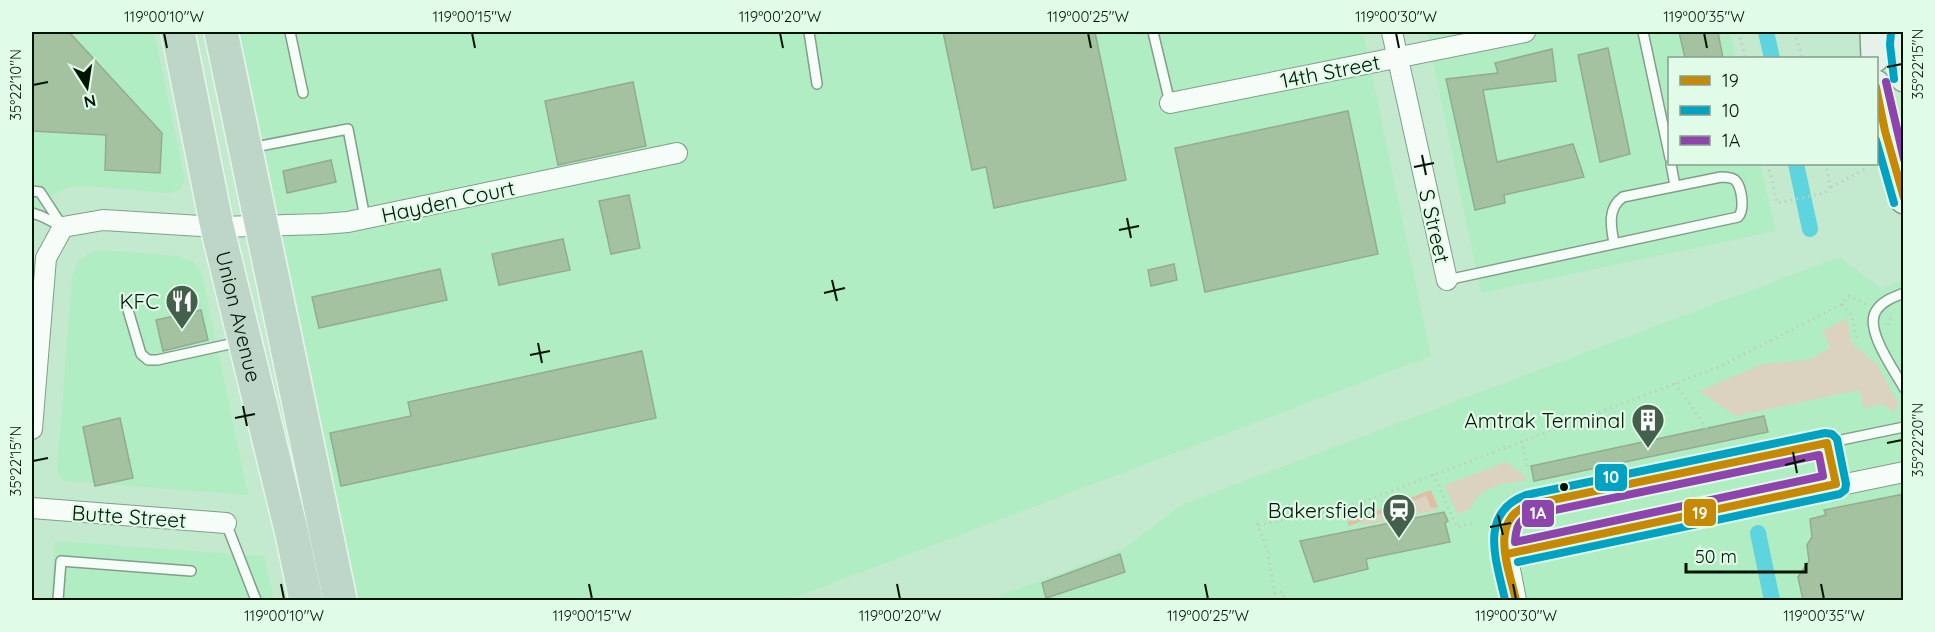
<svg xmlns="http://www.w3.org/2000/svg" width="1935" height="632" font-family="Quicksand,sans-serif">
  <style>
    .built { fill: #b1edc2 }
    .green { fill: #dcd2c0 }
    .forest { fill: #e2bda5 }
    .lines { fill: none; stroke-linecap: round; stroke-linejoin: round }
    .canal { stroke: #5ed4df; stroke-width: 16 }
    .building { fill: #a5c2a0; stroke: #93ab92; stroke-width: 1.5 }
    .lane-casing { stroke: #809f8a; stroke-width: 12 }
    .street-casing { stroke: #809f8a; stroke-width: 22 }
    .secondary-casing { stroke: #809f8a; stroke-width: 30 }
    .highway-casing { stroke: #e4f6e9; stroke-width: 36 }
    .path { stroke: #c1cbc4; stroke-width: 3; stroke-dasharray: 1.5 4.5; stroke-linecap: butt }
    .lane { stroke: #f6fcf8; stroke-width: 9 }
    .street { stroke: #f6fcf8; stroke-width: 20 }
    .secondary { stroke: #e5f1e9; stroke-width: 27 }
    .highway { stroke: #bdd6c7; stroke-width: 33 }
    .bus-1-casing { stroke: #e0fbe7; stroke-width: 12 }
    .bus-2-casing { stroke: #e0fbe7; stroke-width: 12 }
    .bus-3-casing { stroke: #e0fbe7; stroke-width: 12 }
    .bus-1 { stroke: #c68901; stroke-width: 8 }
    .bus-2 { stroke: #00a2c4; stroke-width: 8 }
    .bus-3 { stroke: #8e44ad; stroke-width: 8 }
    .ticks { fill: none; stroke: #001404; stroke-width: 2 }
    .bus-dot { fill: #001404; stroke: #e0fbe7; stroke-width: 2 }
    .labels { text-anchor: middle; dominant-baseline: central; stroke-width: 4.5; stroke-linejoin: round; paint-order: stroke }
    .street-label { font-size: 21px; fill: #001404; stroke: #e0fbe7 }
    .poi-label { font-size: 21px; fill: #001404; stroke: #e0fbe7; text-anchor: end }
    .line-badge { stroke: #e0fbe7; stroke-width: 2 }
    .badge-label { font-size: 16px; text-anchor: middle; font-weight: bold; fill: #fff }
    .neatline { fill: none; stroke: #001404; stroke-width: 2 }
    .ticks-label { font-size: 15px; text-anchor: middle; fill: #001404 }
  </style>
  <rect width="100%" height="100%" fill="#c3eace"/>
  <!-- built -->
  <path class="built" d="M32 32H154L185 181 179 190 169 193 86 186 71 187 50 196 38 208 32 218Z
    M240 32H1363L1431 356 788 600H359Z
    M1427 32H1730L1736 58H1670V164H1760L1776 231 1481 293Z
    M104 250 177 256 192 261 199 269 203 279 248 495 64 481 57 473 72 277 78 262 86 255 95 251Z
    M1839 257 1882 289 1903 279V600H990L1123 549 1183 504Z
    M55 541 264 556 274 600H50Z"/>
  <!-- green -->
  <path class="green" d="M1847 318 1851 341 1855 348 1860 350 1878 366 1898 403 1897 409 1893 411 1882 404 1864 408 1859 390 1736 416 1699 391 1763 364 1808 360 1830 348 1823 331Z
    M1506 462 1525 476 1527 480C1505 484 1479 484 1471 509L1457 514 1445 485Z
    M1426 496 1431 508 1438 507V510L1364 525 1359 523Z"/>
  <!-- forest -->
  <path class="forest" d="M1431 490 1438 507 1431 508 1426 496 1349 526 1347 522Z"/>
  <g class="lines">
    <!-- canal -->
    <path class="canal" d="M1766 32 1772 58
      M1796 164 1810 229
      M1758 533 1772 600"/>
  </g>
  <!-- building -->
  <path class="building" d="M32 32H69L162 133 160 173 105 170 106 135 32 131Z
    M943 32H1095L1126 180 994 208 986 167 972 170Z
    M1679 32H1718L1723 58H1685Z
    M1608 48 1630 154 1600 162 1578 55Z
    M1552 49 1556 81 1483 90 1497 162 1573 144 1584 177 1504 195 1505 203 1475 210 1446 79 1498 73 1495 63Z
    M633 82 646 146 558 165 545 101Z
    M1348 111 1378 254 1205 292 1175 148Z
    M331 160 336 182 287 193 283 171Z
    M629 195 640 248 611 254 599 201Z
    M563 239 570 270 499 285 492 254Z
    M1174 264 1177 280 1151 286 1148 270Z
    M440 269 447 300 319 328 312 297Z
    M201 310 208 340 163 351 156 320Z
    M642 351 656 418 341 486 330 433 411 416 408 402Z
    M1764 416 1768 432 1534 481 1531 466Z
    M120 418 133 478 95 486 83 427Z
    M1904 494V600H1803L1798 577 1809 561 1807 545 1812 537 1810 519 1826 515 1824 510Z
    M1444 512 1448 521 1445 523 1450 542 1366 559 1368 569 1314 582 1300 541Z
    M1120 554 1125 572 1046 598 1042 583Z"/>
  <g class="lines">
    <defs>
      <path id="lane" d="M290 32 303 93
        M809 32 817 84
        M1153 32 1170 103
        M1643 32 1670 158
        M250 148 348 129 365 218
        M1671 164 1675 186
        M32 191 40 192 63 227
        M32 213 41 216 61 226
        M1447 280 1738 217C1745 210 1742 187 1735 180 1731 177 1726 177 1721 177L1623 197C1607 208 1611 227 1614 243
        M1904 293C1894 297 1882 301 1876 311 1864 329 1894 370 1904 388
        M128 310 141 354 148 360H157L239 342
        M1827 443 1836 484
        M226 523 256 600
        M1507 554C1502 529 1502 516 1528 505L1904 427
        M58 600 61 561 191 571"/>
      <path id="street" d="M1392 32 1447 280
        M1170 103 1525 32
        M1885 131 1904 128
        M32 429 46 258 63 227 103 220 217 227 322 224 348 222 677 153
        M32 508 226 523
        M1516 600 1507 554 1904 472"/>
      <path id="secondary" d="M1874 32 1875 58
        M1902 32 1900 45 1904 78
        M1876 84 1885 131 1904 200"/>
      <g id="highway">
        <path id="s1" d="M178 32 217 227 292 534 306 600"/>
        <path d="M221 32 340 600"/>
      </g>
    </defs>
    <!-- lane casing -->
    <use href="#lane" class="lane-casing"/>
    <!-- street casing -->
    <use href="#street" class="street-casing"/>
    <!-- secondary casing -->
    <use href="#secondary" class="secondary-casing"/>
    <!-- highway casing -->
    <use href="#highway" class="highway-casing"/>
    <!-- path -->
    <path class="path" d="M1739 32 1745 58
      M1795 32 1802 58
      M1768 164 1777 203 1825 193 1830 187 1826 164
      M1831 187 1867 168
      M1842 304C1860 321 1849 327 1859 340
      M1888 325 1892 313
      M1675 383 1709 432
      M1522 441 1528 470
      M1433 474 1457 527 1474 523
      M1257 523 1267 549 1275 593 1283 592 1284 600
      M1258 525 1360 503 1721 366 1842 304 1849 296 1868 305"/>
    <!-- lane -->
    <use href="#lane" class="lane"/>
    <!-- street -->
    <use href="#street" class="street"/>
    <!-- secondary -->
    <use href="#secondary" class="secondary"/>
    <!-- highway -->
    <use href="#highway" class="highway"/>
    <defs>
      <path id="bus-1" d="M1876 87 1885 131 1904 198
        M1507 554 1836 484 1827 443 1528 505C1488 521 1509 569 1516 600"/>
      <path id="bus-2" d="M1891 32 1890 45 1894 79
        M1876 140 1894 203
        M1505 600C1497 562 1477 513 1526 495L1825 433 1832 434 1837 439 1846 484 1845 490 1840 494 1518 562"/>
      <path id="bus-3" d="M1886 82 1904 159
        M1819 455 1823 476 1515 542C1516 528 1518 520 1531 515Z"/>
    </defs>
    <!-- bus-1 casing -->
    <use href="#bus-1" class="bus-1-casing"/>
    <!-- bus-2 casing -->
    <use href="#bus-2" class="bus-2-casing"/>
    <!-- bus-3 casing -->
    <use href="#bus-3" class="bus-3-casing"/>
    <!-- bus-1 -->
    <use href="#bus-1" class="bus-1"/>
    <!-- bus-2 -->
    <use href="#bus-2" class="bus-2"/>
    <!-- bus-3 -->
    <use href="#bus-3" class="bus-3"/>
  </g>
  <!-- ticks -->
  <path class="ticks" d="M164 33 167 48M472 33 475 48M780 33 783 48M1088 33 1091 48M1396 33 1399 48M1704 33 1707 48M1887 67 1902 64M33 85 48 82M1422 155 1426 175M1414 167 1434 163M1127 218 1131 238M1119 230 1139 226M832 280 837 301M824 293 845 288M538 343 542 363M530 355 550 351M243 406 247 426M235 418 255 414M1887 443 1902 440M1793 452 1797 473M33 461 48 458M1785 465 1805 460M1498 515 1503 535M1490 527 1511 523M281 584 284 599M589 584 592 599M897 584 900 599M1205 584 1208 599M1513 584 1516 599M1821 584 1824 599"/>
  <!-- icons -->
  <defs>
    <symbol id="restaurant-pin" viewBox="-11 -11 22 30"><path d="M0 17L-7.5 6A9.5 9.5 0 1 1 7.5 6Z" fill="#445f4b" stroke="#e0fbe7"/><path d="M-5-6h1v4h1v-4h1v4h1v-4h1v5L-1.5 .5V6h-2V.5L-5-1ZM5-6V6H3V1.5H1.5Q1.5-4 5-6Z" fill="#fff"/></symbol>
    <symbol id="building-pin" viewBox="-11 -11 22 30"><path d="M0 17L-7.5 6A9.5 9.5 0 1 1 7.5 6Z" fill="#445f4b" stroke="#e0fbe7"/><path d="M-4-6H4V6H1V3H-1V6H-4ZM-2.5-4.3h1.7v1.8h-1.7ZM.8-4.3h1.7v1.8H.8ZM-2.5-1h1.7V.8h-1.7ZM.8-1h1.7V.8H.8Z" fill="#fff"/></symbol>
    <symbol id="station-pin" viewBox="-11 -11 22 30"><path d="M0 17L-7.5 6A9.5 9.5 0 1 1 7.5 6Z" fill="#445f4b" stroke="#e0fbe7"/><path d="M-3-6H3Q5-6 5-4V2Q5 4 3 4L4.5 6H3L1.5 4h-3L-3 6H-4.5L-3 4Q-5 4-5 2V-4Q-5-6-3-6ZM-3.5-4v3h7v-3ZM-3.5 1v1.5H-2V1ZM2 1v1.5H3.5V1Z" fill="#fff"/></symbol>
  </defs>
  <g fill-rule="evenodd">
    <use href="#restaurant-pin" x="163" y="282" width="38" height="52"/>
    <use href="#building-pin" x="1629" y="401" width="38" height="52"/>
    <use href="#station-pin" x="1380" y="491" width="38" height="52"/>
  </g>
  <!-- markers -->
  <circle class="bus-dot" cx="1564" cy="487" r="5"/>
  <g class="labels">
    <!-- street labels -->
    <g class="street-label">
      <text transform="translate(1330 71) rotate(-11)">14th Street</text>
      <text transform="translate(448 201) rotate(-12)">Hayden Court</text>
      <text transform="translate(1435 226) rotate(77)">S Street</text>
      <text stroke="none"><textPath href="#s1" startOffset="291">Union Avenue</textPath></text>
      <text transform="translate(129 516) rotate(4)">Butte Street</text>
    </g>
    <!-- poi labels -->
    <g class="poi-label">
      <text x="159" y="301">KFC</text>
      <text x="1625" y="420">Amtrak Terminal</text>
      <text x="1376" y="510">Bakersfield</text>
    </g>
  </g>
  <g class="line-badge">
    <rect x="1594" y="463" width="34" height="29" rx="6" fill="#00a2c4"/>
    <rect x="1683" y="498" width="34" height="29" rx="6" fill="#c68901"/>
    <rect x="1521" y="499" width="34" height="29" rx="6" fill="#8e44ad"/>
  </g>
  <g class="badge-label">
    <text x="1611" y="483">10</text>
    <text x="1700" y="519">19</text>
    <text x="1538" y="519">1A</text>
  </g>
  <!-- border -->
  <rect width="1935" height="632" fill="none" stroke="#e0fbe7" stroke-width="66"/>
  <!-- legend -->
  <rect x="1668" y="57" width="210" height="108" fill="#e0fbe7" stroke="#869f8c" stroke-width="1.5"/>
  <rect x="1680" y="76" width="30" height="9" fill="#c68901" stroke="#869f8c" stroke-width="1.5"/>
  <text x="1722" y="87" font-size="18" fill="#001404">19</text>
  <rect x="1680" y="106" width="30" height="9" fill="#00a2c4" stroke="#869f8c" stroke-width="1.5"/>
  <text x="1722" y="117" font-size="18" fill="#001404">10</text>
  <rect x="1680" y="136" width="30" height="9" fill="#8e44ad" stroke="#869f8c" stroke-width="1.5"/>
  <text x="1722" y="147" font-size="18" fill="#001404">1A</text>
  <!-- north arrow -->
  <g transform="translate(87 87) rotate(168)" stroke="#e0fbe7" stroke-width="4.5" paint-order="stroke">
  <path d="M0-4.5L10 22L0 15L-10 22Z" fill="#001404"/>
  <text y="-9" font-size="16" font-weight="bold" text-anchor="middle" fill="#001404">N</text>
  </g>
  <!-- scale -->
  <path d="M1686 563v9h120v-9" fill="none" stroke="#001404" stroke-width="3"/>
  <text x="1695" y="563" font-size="18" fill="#001404" stroke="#e0fbe7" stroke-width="4.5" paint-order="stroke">50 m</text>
  <rect x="33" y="33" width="1869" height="566" class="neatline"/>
  <g class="ticks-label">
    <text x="164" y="22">119°00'10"W</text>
    <text x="472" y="22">119°00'15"W</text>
    <text x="780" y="22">119°00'20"W</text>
    <text x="1088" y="22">119°00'25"W</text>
    <text x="1396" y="22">119°00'30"W</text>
    <text x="1704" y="22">119°00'35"W</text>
    <text transform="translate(1918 64) rotate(-90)" y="5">35°22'15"N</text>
    <text transform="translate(16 85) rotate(-90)" y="5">35°22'10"N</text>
    <text transform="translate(1918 440) rotate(-90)" y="5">35°22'20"N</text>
    <text transform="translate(16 461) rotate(-90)" y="5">35°22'15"N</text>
    <text x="284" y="621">119°00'10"W</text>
    <text x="592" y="621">119°00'15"W</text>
    <text x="900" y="621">119°00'20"W</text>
    <text x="1208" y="621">119°00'25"W</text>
    <text x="1516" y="621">119°00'30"W</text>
    <text x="1824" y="621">119°00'35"W</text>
  </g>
</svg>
